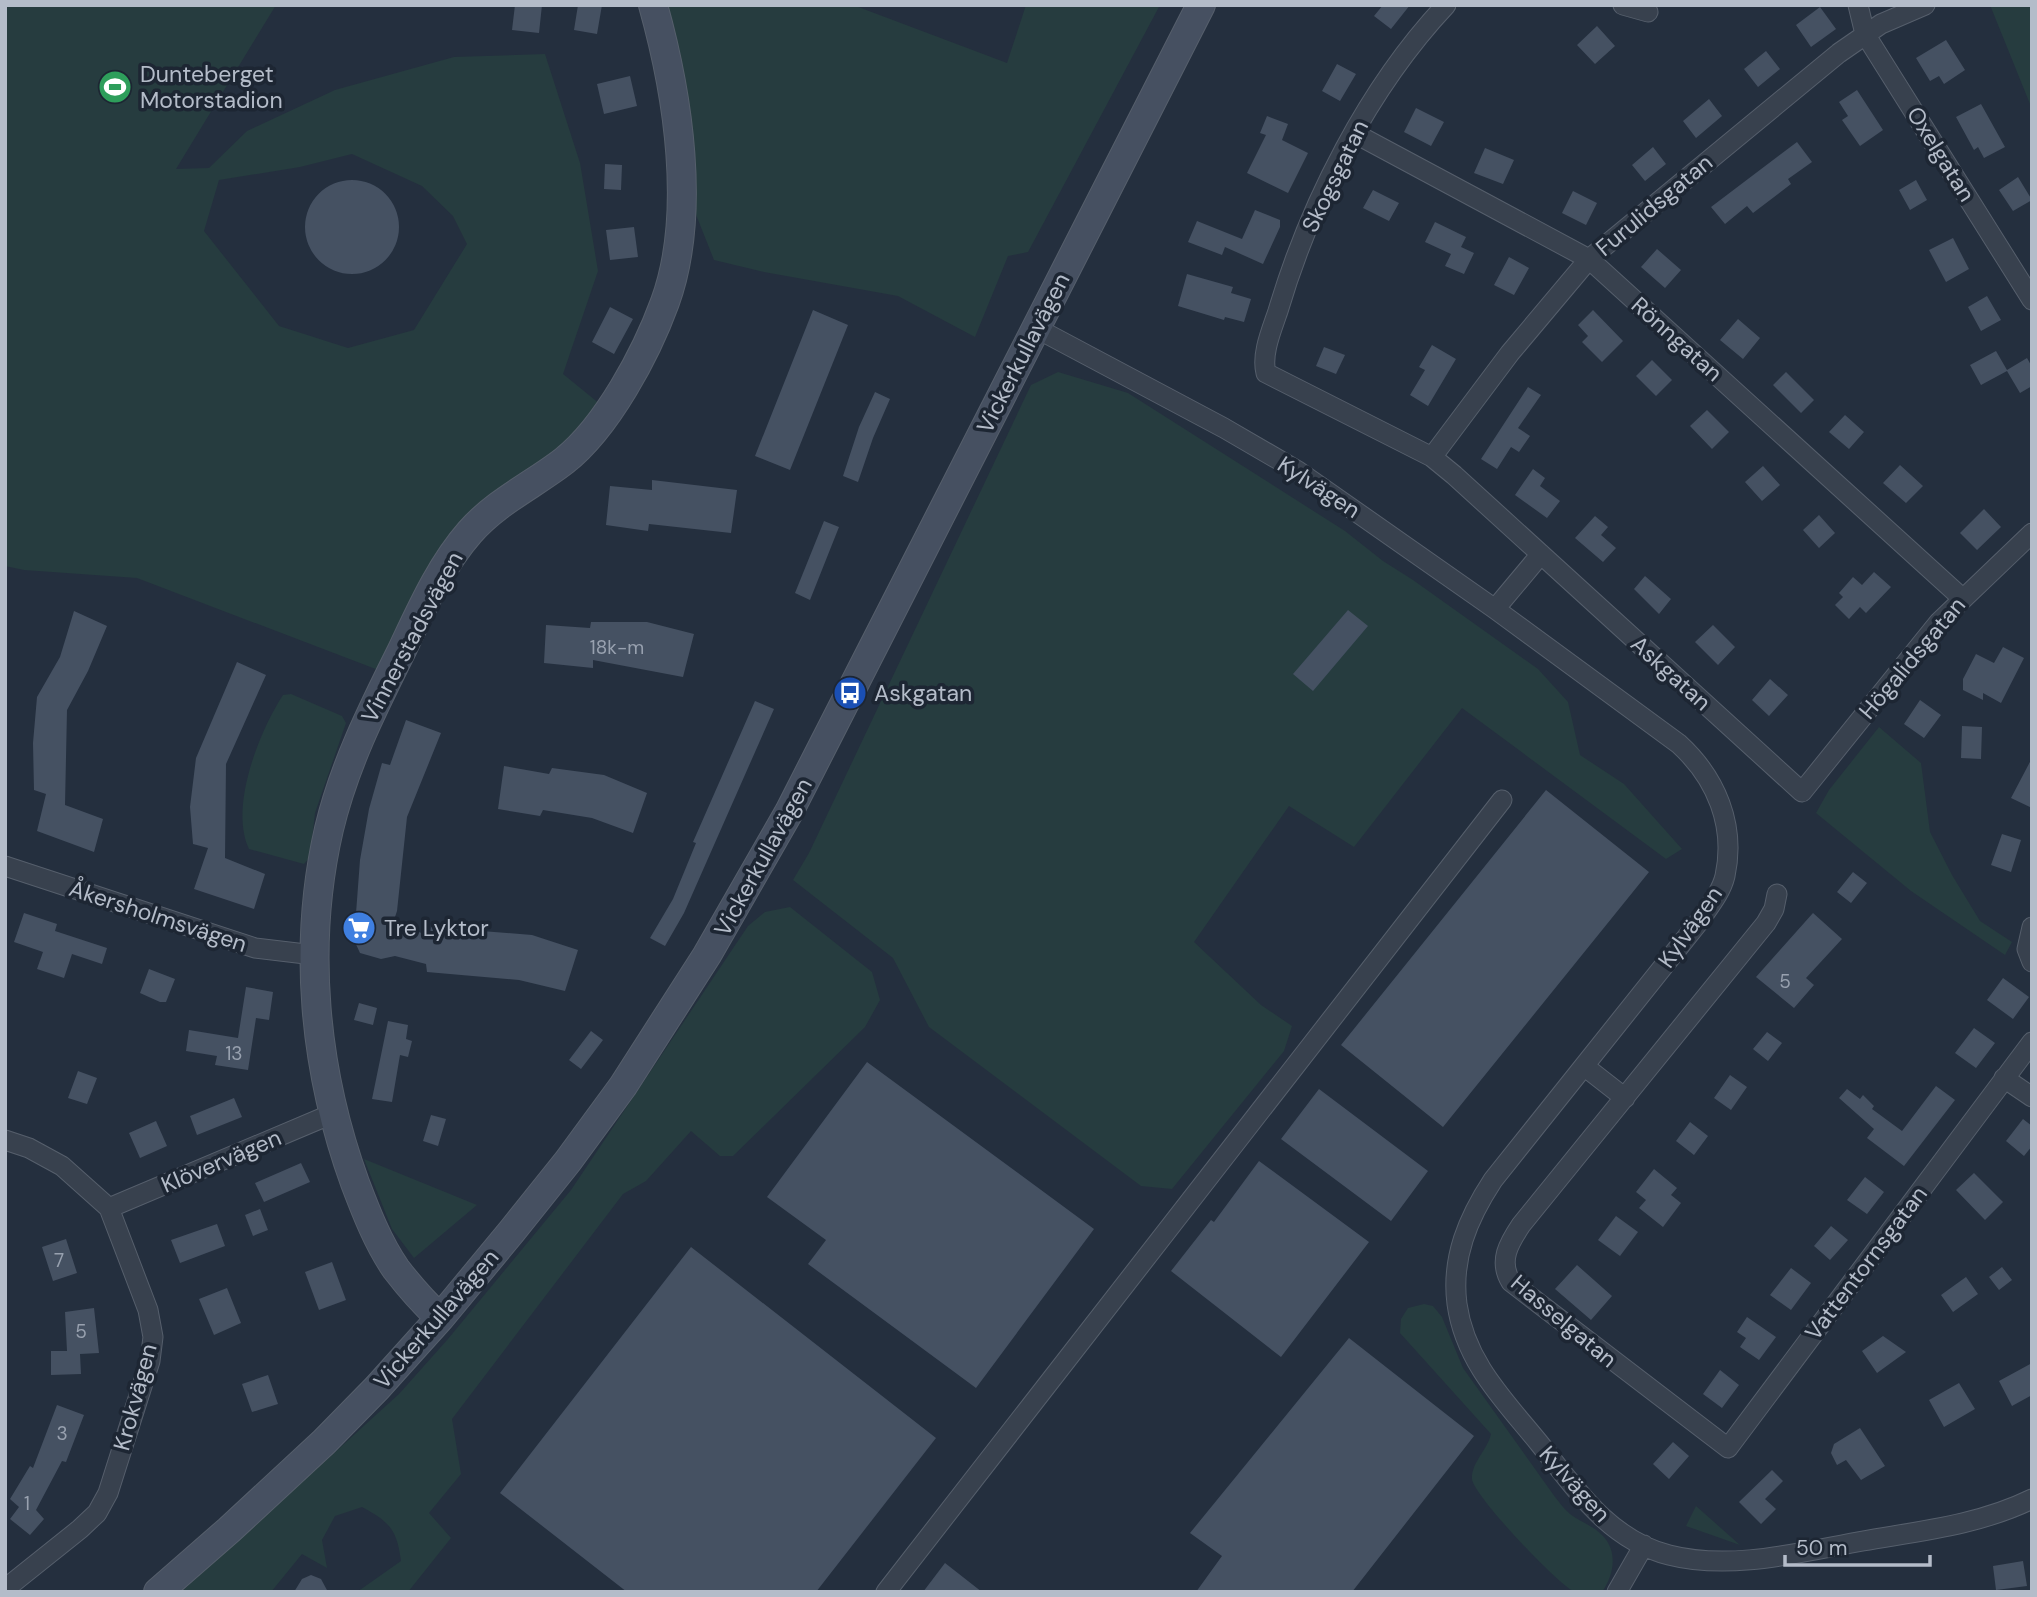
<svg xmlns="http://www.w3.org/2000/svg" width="2037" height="1597" font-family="'DM Sans',sans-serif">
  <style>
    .green { fill: #263c3f; fill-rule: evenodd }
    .building { fill: #455162 }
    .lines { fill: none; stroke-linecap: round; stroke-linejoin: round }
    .street-casing { stroke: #565f6c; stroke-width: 21 }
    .secondary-casing { stroke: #565f6c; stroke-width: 30 }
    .street { stroke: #38414e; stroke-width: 19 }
    .secondary { stroke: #465061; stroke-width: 28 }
    .labels { text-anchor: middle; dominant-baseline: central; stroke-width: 7; stroke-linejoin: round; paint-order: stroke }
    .number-label { font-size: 19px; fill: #98a1af }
    .poi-label { font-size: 23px; fill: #b4bcc9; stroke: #1d2633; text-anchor: start }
    .street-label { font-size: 23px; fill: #b4bcc9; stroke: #1d2633 }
  </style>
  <rect width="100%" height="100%" fill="#242f3e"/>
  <!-- green -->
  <path class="green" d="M5 5H276L176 169 209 168 247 131 335 90 454 57 545 54 580 163 598 271 563 374 611 413 518 509 483 536 428 610 394 676 137 578 24 570 5 566ZM352 154 422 186 453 216 467 244 414 330 348 348 279 326 204 231 219 180 300 167Z
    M654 5H853L1007 63 1026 5H1160L1028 252 1008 256 975 337 898 296 764 272 714 260 681 177Z
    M1990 5H2032V109Z
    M1058 372 1128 393 1345 531 1383 561 1413 580 1538 669 1568 702 1580 755 1624 784 1682 849 1666 859 1462 708 1354 847 1289 806 1194 942 1261 1005 1292 1026 1284 1051 1172 1189 1141 1186 929 1027 893 958 793 880 809 853 1031 385Z
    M291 694 342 716 346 723 315 813 310 857 304 864 249 849C229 807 259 732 283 695Z
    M1879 727 1921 763 1930 832 1952 875 1980 921 2012 942 2005 955 1911 891 1816 813 1829 790Z
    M790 907 872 972 880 1000 865 1027 733 1156H720L691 1131 646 1181 623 1194 452 1419 461 1474 429 1513 451 1538 408 1592H357L401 1561C397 1530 390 1522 362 1507L335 1516 322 1540 327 1568 302 1554 271 1592H181L399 1394 448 1339 571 1190 748 926 765 912Z
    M364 1159 477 1205 414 1258 392 1229Z
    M1424 1304 1433 1306 1442 1317 1463 1368 1555 1497C1560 1503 1564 1509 1570 1514 1580 1522 1594 1526 1603 1536 1618 1552 1614 1575 1602 1592 1594 1592 1582 1594 1575 1592 1559 1586 1473 1495 1472 1479 1471 1463 1488 1449 1491 1434L1400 1333 1401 1319 1408 1308Z
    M1696 1506 1740 1545 1686 1526Z"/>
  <!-- building -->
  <path class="building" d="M515 5H542L539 33 512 30Z
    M578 5H602L597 34 574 30Z
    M1383 5H1410L1391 29 1374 16Z
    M1820 7 1836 29 1811 47 1796 25Z
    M1597 26 1615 46 1595 64 1577 45Z
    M1946 40 1965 70 1944 84 1939 76 1930 81 1916 58Z
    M1766 51 1780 69 1758 87 1744 69Z
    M1337 64 1356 74 1340 101 1322 91Z
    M630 76 637 106 604 114 597 84Z
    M1857 90 1883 130 1860 146 1842 120 1848 116 1839 102Z
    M1709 99 1722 116 1696 138 1683 121Z
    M1981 104 2005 147 1984 158 1978 147 1974 150 1956 117Z
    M1416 108 1444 122 1431 146 1404 132Z
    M1267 116 1288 124 1282 140 1308 153 1288 193 1247 173 1266 135 1260 133Z
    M1797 142 1812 162 1788 179 1791 184 1753 213 1747 206 1725 224 1711 207Z
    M1653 147 1666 164 1645 181 1632 165Z
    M1485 148 1514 160 1503 184 1474 173Z
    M605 164 622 165 621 190 604 189Z
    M2018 177 2032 200 2013 211 1999 190Z
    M305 227a47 47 0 1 1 94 0a47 47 0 1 1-94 0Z
    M1916 180 1927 200 1910 210 1899 190Z
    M1373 190 1399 203 1389 221 1363 208Z
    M1573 191 1597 203 1586 225 1562 213Z
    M1255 210 1280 220V227L1263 264 1225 247 1222 255 1188 242 1197 221 1242 239Z
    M1435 222 1466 237 1461 247 1474 253 1464 274 1445 266 1451 254 1425 242Z
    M634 227 638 257 610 260 606 230Z
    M1953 238 1969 269 1946 282 1929 250Z
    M1657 249 1681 270 1665 288 1641 267Z
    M1509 257 1529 268 1514 295 1494 285Z
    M1187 274 1233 287 1231 293 1251 299 1244 322 1225 317 1224 320 1178 306Z
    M1987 296 2001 320 1981 331 1968 307Z
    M610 307 633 319 614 354 592 342Z
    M813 310 848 325 790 470 755 456Z
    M1593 310 1623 341 1602 362 1582 342 1588 336 1578 325Z
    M1738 319 1760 338 1743 359 1720 340Z
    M1432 345 1456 359 1428 406 1410 395 1425 370 1419 367Z
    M1324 347 1345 355 1336 374 1316 366Z
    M1996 351 2007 370 2027 358 2032 367V386L2020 393 2007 371 1981 385 1970 365Z
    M1652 360 1672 380 1656 396 1636 376Z
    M1786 372 1814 400 1801 413 1773 385Z
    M1528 387 1541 395 1518 428 1530 436 1519 452 1511 447 1497 469 1481 459Z
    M875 392 890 399 873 438 858 482 843 476 859 427Z
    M1707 410 1729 432 1712 449 1690 426Z
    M1845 415 1864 432 1849 449 1829 432Z
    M1900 465 1923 486 1906 503 1883 483Z
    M1763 466 1780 485 1762 501 1745 482Z
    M1533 469 1545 478 1540 486 1560 501 1547 518 1515 495Z
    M652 480 737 490 731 533 649 524 648 531 606 525 610 486 652 490Z
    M1984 509 2001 527 1977 550 1960 533Z
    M1819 515 1835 533 1819 548 1803 530Z
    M1595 516 1608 527 1601 535 1616 548 1603 562 1575 538Z
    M824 521 839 527 810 600 795 593Z
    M1874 572 1891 587 1866 613 1860 607 1849 619 1835 605 1843 597 1839 593 1853 577 1862 585Z
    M1645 576 1671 599 1659 614 1634 589Z
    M1348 610 1368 626 1313 691 1293 674Z
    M74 611 107 626 88 671 67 710 65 805 103 819 94 852 37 831 46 794 34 790 33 743 37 697 60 657Z
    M591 622H647L694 634 683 677 593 660V668L544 663 546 625 590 628Z
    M1713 625 1735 647 1718 665 1695 642Z
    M2003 647 2024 658 2001 703 1983 693V700L1963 690V679L1976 654 1994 663Z
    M237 662 266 675 226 764 225 858 265 874 254 909 194 889 208 848 193 844 190 807 196 758Z
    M1770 679 1788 695 1769 716 1752 700Z
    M1920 700 1941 715 1924 738 1904 724Z
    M755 701 774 709 684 913 665 946 650 938 673 899 696 843 693 842Z
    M406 720 441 733 407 817 397 911 393 923 430 936 431 927 532 935 578 950 565 991 519 980 427 972 426 964 395 956 381 959 360 953 354 940 360 860 369 809 382 763 390 765Z
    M1962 726 1982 727 1981 759 1961 758Z
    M2032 758V808L2011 798Z
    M504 766 549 774 552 768 604 775 647 793 633 833 592 818 543 810 540 816 498 809Z
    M1546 790 1649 872 1443 1127 1341 1045Z
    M2002 834 2021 840 2011 872 1991 865Z
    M1853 872 1867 883 1851 903 1837 892Z
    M24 913 57 924 55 931 107 948 102 964 72 954 64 978 37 969 43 952 14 942Z
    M1813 913 1842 939 1806 978 1814 985 1794 1008 1756 977Z
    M149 969 175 979 166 1002H160L140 993Z
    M2003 978 2029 997 2013 1019 1987 1000Z
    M246 987 273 992 269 1020 256 1018 248 1070 215 1065 217 1056 186 1051 189 1030 238 1038Z
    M359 1003 377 1008 373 1025 354 1020Z
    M388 1021 408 1025 406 1039 412 1041 408 1057 400 1055 392 1102 372 1099Z
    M1974 1028 1995 1043 1976 1068 1955 1053Z
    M591 1031 603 1040 581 1069 569 1060Z
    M1767 1032 1782 1043 1768 1061 1753 1049Z
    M867 1062 1094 1229 976 1388 808 1264 826 1240 767 1197Z
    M78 1071 97 1078 87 1104 68 1098Z
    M1730 1075 1747 1087 1731 1110 1714 1098Z
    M1936 1086 1955 1100 1904 1166 1867 1138 1874 1129 1839 1098 1847 1089 1860 1099 1863 1095 1874 1106 1872 1109 1902 1131Z
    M1319 1089 1428 1171 1391 1221 1281 1139Z
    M234 1098 242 1117 197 1135 190 1116Z
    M431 1115 446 1119 438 1146 423 1141Z
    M2023 1119 2032 1126V1146L2024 1156 2006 1141Z
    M156 1121 167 1146 140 1158 129 1133Z
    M1690 1122 1708 1136 1694 1155 1676 1141Z
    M1259 1161 1369 1242 1281 1357 1171 1271 1211 1220 1214 1222Z
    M301 1163 310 1182 264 1202 255 1183Z
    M1654 1169 1677 1188 1671 1195 1681 1203 1663 1227 1639 1208 1646 1200 1636 1192Z
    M1974 1173 2003 1202 1985 1220 1956 1190Z
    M1865 1177 1884 1192 1867 1214 1847 1200Z
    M260 1209 268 1230 253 1236 245 1215Z
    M1616 1216 1638 1232 1620 1256 1598 1240Z
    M217 1224 225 1246 180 1263 171 1240Z
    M1831 1226 1848 1240 1830 1260 1814 1246Z
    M66 1239 77 1273 53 1281 42 1247Z
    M691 1247 936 1438 816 1592H627L500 1493Z
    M332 1262 346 1300 319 1310 305 1272Z
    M1577 1265 1612 1296 1591 1320 1555 1289Z
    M2002 1267 2012 1280 1999 1290 1989 1277Z
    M1791 1268 1811 1283 1791 1310 1770 1295Z
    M1966 1277 1978 1294 1953 1312 1941 1295Z
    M227 1288 241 1323 214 1335 199 1299Z
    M94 1308 99 1353 80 1354 81 1374 51 1375V1351H67L65 1312Z
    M1747 1317 1776 1337 1759 1360 1740 1347 1746 1338 1737 1332Z
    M1883 1336 1906 1352 1877 1373 1862 1351Z
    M1349 1338 1474 1436 1352 1592H1196L1222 1556 1190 1533Z
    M2032 1363V1395L2012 1406 1999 1381Z
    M1720 1370 1739 1385 1722 1408 1703 1394Z
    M268 1375 278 1404 252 1412 242 1384Z
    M1959 1383 1975 1409 1944 1427 1929 1400Z
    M57 1405 84 1415 66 1462 62 1461 36 1510 44 1519 30 1535 10 1519 19 1507 10 1499 30 1466 33 1468Z
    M1860 1428 1885 1466 1861 1480 1846 1460 1837 1465 1831 1453 1834 1444Z
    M1673 1442 1689 1456 1669 1479 1653 1464Z
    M1772 1470 1783 1481 1765 1499 1776 1509 1761 1524 1739 1502Z
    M2023 1561 2027 1586 1996 1590 1993 1566Z
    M945 1563 982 1592H923Z
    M311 1575 321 1579 328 1592H294L302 1579Z"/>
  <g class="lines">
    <defs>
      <path id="street" d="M1446 5C1368 88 1310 203 1278 311 1272 329 1261 354 1266 373L1432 457 1454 475 1802 792 1939 622 2032 533
        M1623 5 1648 12
        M1858 5 1865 34 2032 300
        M1354 133 1589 259 1962 598
        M1036 328 1224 428 1298 471 1495 609 1679 744C1716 778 1736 825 1725 876 1721 893 1708 908 1698 923L1493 1180C1468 1218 1451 1258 1457 1304 1465 1362 1504 1400 1539 1443 1575 1488 1609 1540 1669 1555 1731 1571 1801 1552 1863 1541 1920 1531 1979 1525 2032 1499
        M1432 457 1510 353 1589 259 1839 53 1881 24 1925 5
        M1495 609 1541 554
        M5 866 255 948 314 955
        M1777 894 1774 909 1766 923 1521 1225C1509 1243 1498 1261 1511 1282L1728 1448 2032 1042
        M2032 927 2027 949 2032 962
        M1584 1066 1625 1098
        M2004 1078 2032 1097
        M5 1140 29 1148 62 1166 109 1208 148 1310 153 1337 150 1361 108 1493 97 1513 80 1529 5 1589
        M109 1208 334 1113
        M886 1592 1502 800
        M1617 1592 1644 1545"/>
      <path id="secondary" d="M440 1318C424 1303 409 1286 396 1269 378 1243 366 1212 355 1183 314 1070 302 946 329 829 344 766 372 710 401 652 420 612 440 566 470 532 496 502 533 485 564 461 607 427 646 354 665 302 697 214 678 94 653 5
        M158 1592 229 1530 324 1442 377 1388 440 1318 512 1231 568 1161 623 1086 707 955 789 812 1201 5"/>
    </defs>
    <!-- street casing -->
    <use href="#street" class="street-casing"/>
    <!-- secondary casing -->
    <use href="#secondary" class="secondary-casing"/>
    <!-- street -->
    <use href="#street" class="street"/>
    <!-- secondary -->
    <use href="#secondary" class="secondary"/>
  </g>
  <!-- icons -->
  <defs>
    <symbol id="stadium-disc" viewBox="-11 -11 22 22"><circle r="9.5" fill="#2e9e5b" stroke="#1d2633"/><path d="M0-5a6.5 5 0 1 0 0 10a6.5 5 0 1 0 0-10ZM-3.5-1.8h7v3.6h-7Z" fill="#fff"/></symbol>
    <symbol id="bus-disc" viewBox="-11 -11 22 22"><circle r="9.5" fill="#1a4fb4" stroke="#1d2633"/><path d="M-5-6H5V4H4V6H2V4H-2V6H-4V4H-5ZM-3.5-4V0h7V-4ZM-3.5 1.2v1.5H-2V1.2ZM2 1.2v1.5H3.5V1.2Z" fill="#fff"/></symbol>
    <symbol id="supermarket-disc" viewBox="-11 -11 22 22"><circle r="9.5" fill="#3f7fe0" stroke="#1d2633"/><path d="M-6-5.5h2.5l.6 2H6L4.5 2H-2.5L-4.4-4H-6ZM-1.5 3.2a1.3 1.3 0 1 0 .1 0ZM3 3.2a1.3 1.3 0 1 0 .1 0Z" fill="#fff"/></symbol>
  </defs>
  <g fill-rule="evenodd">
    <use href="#stadium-disc" x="96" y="68" width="38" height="38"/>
    <use href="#bus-disc" x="831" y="674" width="38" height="38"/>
    <use href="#supermarket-disc" x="340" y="909" width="38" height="38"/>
  </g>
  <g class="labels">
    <!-- number labels -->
    <g class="number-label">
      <text x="617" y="647">18k-m</text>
      <text x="1785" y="981">5</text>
      <text x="234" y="1053">13</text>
      <text x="59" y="1260">7</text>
      <text x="81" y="1331">5</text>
      <text x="62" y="1433">3</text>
      <text x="27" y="1503">1</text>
    </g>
    <!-- poi labels -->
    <g class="poi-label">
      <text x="140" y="74">Dunteberget<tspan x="140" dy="26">Motorstadion</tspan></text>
      <text x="874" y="693">Askgatan</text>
      <text x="384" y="928">Tre Lyktor</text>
    </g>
    <!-- street labels -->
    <g class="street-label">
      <text transform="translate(1941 154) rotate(58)">Oxelgatan</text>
      <text transform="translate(1335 176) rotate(-64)">Skogsgatan</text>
      <text transform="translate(1654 205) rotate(-40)">Furulidsgatan</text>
      <text transform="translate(1677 339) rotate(42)">Rönngatan</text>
      <text transform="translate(1023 353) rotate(-63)">Vickerkullavägen</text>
      <text transform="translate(1319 487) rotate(33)">Kylvägen</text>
      <text transform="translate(412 637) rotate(-62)">Vinnerstadsvägen</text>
      <text transform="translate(1912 658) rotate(-50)">Högalidsgatan</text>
      <text transform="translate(1671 673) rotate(42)">Askgatan</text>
      <text transform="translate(763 857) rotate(-61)">Vickerkullavägen</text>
      <text transform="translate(158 916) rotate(18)">Åkersholmsvägen</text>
      <text transform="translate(1690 927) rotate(-55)">Kylvägen</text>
      <text transform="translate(221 1161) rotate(-23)">Klövervägen</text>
      <text transform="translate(1866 1263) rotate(-53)">Vattentornsgatan</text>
      <text transform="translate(436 1319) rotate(-49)">Vickerkullavägen</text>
      <text transform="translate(1564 1321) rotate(40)">Hasselgatan</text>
      <text transform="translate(135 1397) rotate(-75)">Krokvägen</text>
      <text transform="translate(1575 1484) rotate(48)">Kylvägen</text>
    </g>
  </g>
  <!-- border -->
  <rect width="2037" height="1597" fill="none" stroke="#b4bcc9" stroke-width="14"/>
  <!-- scale -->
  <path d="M1785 1555v10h145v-10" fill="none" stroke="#b4bcc9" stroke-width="3.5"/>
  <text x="1796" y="1555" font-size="21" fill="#b4bcc9" stroke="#1d2633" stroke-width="5" paint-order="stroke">50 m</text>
</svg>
